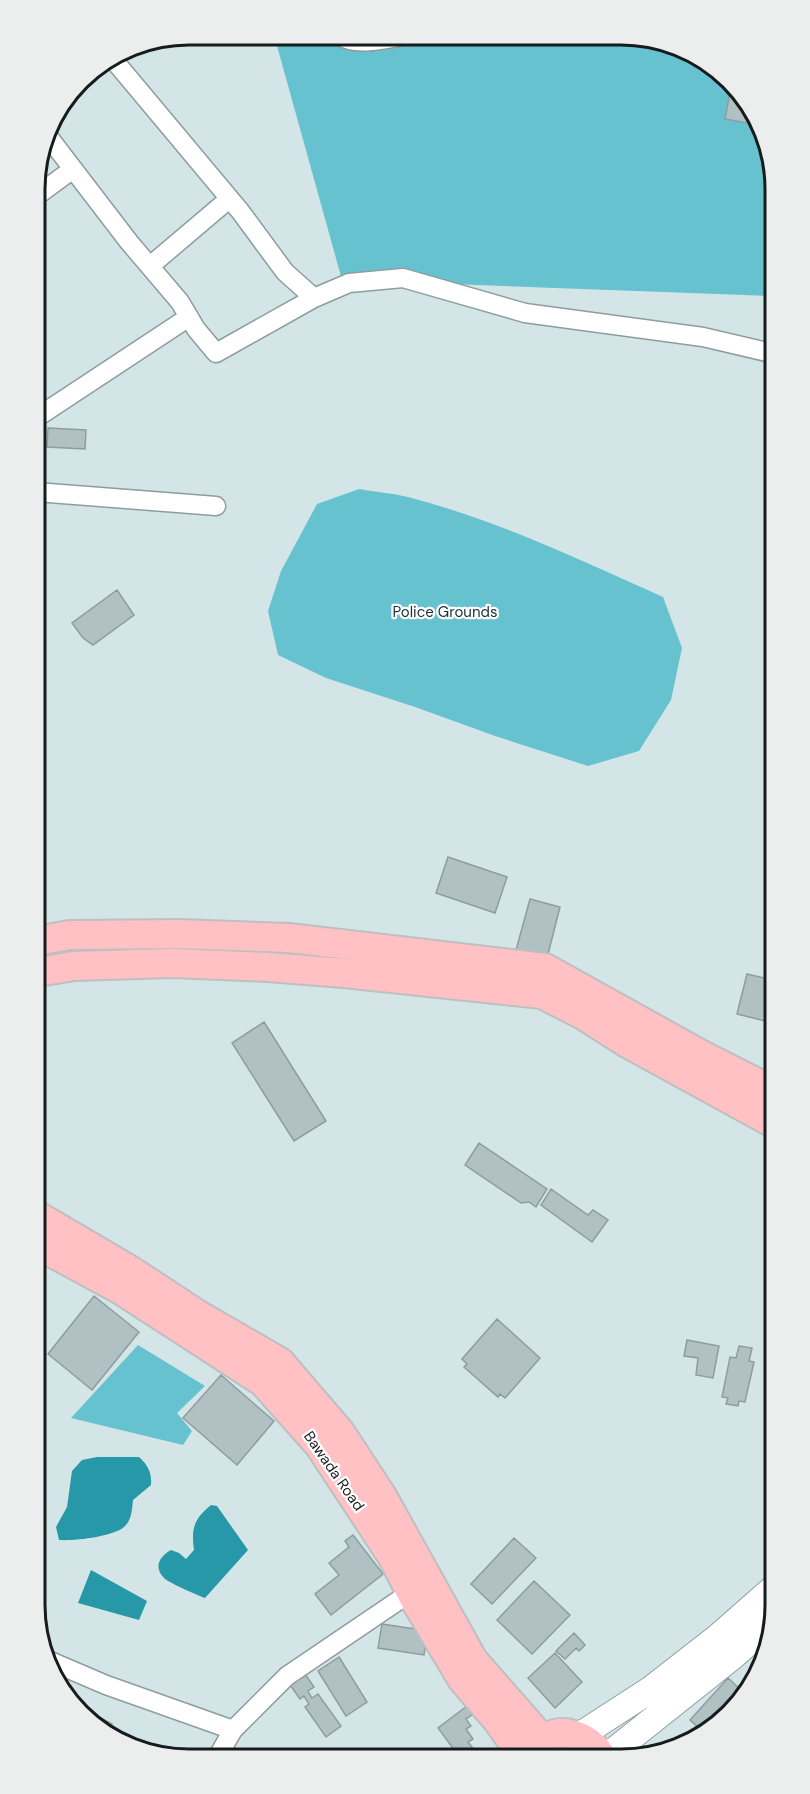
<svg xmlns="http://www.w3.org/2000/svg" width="810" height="1794" font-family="'DM Sans',sans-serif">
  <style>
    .green { fill: #67c2d0 }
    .water { fill: #2798a7 }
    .building { fill: #b1c1c3; stroke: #8d9d9f; stroke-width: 1.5 }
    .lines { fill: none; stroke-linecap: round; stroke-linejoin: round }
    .service-casing { stroke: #8d9d9f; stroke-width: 12 }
    .minor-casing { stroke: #8d9d9f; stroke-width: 21 }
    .secondary-casing { stroke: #8d9d9f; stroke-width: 28 }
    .primary-casing { stroke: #bebfc0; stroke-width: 32 }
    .service { stroke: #fff; stroke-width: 9 }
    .minor { stroke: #fff; stroke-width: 18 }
    .secondary { stroke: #fff; stroke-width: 26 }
    .primary { stroke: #ffc1c3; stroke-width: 28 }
    .labels { text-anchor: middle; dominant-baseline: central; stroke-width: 4.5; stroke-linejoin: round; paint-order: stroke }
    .park-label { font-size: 15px; fill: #1a3135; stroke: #fff }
    .street-label { font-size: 15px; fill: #161c1d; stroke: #fff }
    .rim { fill: none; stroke: #161c1d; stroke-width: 3 }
  </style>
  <rect width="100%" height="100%" fill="#d4e5e7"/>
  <!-- green -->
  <path class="green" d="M274 35 651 37 723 73 770 149 771 296 342 280Z
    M359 489C375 492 392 493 408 497 497 520 580 560 663 597L682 648 671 700 639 751 588 766 498 737 415 707 326 678 278 655 268 611 281 571 317 504Z
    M138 1345 205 1386 177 1413 192 1431 183 1445 71 1418Z"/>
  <!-- water -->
  <path class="water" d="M97 1457H139C148 1465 152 1473 151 1485L133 1500C132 1509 132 1520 124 1527 112 1537 74 1541 59 1540L56 1527 67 1507 72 1471 82 1460Z
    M211 1505 217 1506 248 1550 205 1598C195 1594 171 1584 164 1578 153 1567 160 1556 171 1550L179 1553 186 1559 194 1550C191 1528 194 1519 211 1505Z
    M91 1570 147 1601 139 1620 78 1603Z"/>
  <!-- building -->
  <path class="building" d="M731 86 753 121 752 124 725 119Z
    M48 428 86 430 85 449 47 447Z
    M117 590 134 615 93 645 83 638 72 623Z
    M448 857 507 877 495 913 436 893Z
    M530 899 560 907 546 962 515 954Z
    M747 974 773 980V1023L737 1014Z
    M264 1022 326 1121 294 1141 232 1043Z
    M479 1143 547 1189 536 1207 529 1202 521 1203 465 1165Z
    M551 1189 588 1215 593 1210 608 1220 592 1242 541 1205Z
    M94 1296 139 1332 92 1390 48 1354Z
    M497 1319 540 1358 505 1398 500 1394 498 1397 464 1367 467 1364 462 1359Z
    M687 1340 719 1346 713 1378 696 1375 698 1358 684 1356Z
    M739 1346 752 1348 749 1361 754 1362 745 1402 739 1401 738 1406 726 1404 728 1398 722 1397 730 1357 736 1358Z
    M221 1375 274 1421 237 1465 183 1418Z
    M353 1535 383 1574 331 1615 315 1594 339 1575 329 1563 349 1547 345 1541Z
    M514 1538 536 1558 492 1604 471 1584Z
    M534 1581 570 1615 532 1654 497 1620Z
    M382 1624 428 1631 424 1655 378 1648Z
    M574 1633 585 1645 579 1651 576 1648 565 1659 556 1651Z
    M555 1653 582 1682 555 1708 528 1678Z
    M339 1657 367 1702 346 1716 318 1671Z
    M305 1674 314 1687 308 1691 312 1698 318 1694 341 1726 326 1737 305 1707 309 1704 304 1696 300 1699 290 1685Z
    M728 1678 745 1694 737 1707 701 1730 690 1720Z
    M77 1705 112 1724 108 1731 87 1721Z
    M467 1706 473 1714 466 1719 471 1726 466 1729 473 1739 468 1742 472 1747 470 1750 474 1755H458L438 1728Z"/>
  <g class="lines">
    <defs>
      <path id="service" d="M333 35C350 57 402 40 425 36"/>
      <path id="minor" d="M112 58 240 211 285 272 314 298
        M47 135 129 242 180 302 196 329 216 353 314 298 349 283 403 278 525 313 703 337 771 353
        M35 197 73 169
        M150 266 229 199
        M36 418 189 317
        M36 492 216 506
        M50 1661 106 1685 233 1730
        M218 1756 233 1730 287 1676 411 1592"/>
      <path id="secondary" d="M579 1736 650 1690 718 1637 775 1587
        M610 1754 733 1656 774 1620"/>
      <path id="primary" d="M37 941 69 935 179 934 289 938 545 968 700 1054 773 1091
        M38 972 74 966 173 963 268 967 344 973 542 994 583 1015 627 1043 773 1123
        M38 1216 130 1270 197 1314 280 1362 340 1432 382 1496 473 1660 543 1740
        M38 1245 121 1290 263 1382 319 1445 392 1556 416 1602 462 1679 497 1720 522 1755
        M532 1755C536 1750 540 1743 545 1739 563 1725 589 1738 600 1754"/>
    </defs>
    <!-- service casing -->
    <use href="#service" class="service-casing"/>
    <!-- minor casing -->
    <use href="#minor" class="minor-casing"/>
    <!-- secondary casing -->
    <use href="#secondary" class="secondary-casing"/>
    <!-- primary casing -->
    <use href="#primary" class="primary-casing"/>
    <!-- service -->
    <use href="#service" class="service"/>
    <!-- minor -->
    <use href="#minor" class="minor"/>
    <!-- secondary -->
    <use href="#secondary" class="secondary"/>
    <!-- primary -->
    <use href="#primary" class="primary"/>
  </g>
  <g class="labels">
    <!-- park labels -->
    <g class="park-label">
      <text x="445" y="612">Police Grounds</text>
    </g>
    <!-- street labels -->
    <g class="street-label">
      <text transform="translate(334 1471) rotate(55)">Bawada Road</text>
    </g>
  </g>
  <!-- crop -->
  <path d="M0 0H810V1794H0ZM189 45H621A144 144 0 0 1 765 189V1605A144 144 0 0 1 621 1749H189A144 144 0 0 1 45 1605V189A144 144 0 0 1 189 45Z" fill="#eceded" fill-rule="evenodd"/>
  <path class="rim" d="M189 45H621A144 144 0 0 1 765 189V1605A144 144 0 0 1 621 1749H189A144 144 0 0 1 45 1605V189A144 144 0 0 1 189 45Z"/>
</svg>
